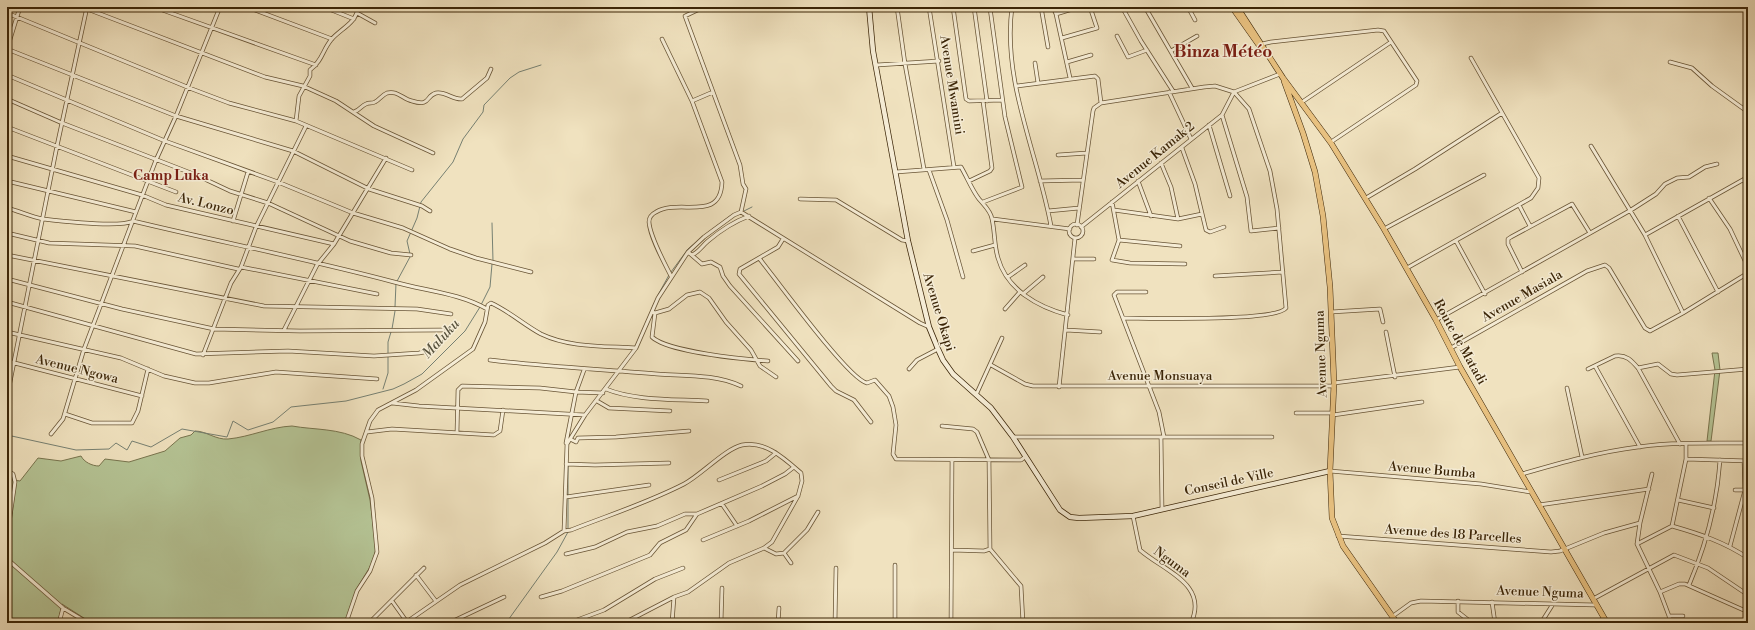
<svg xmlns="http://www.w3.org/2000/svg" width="1755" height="630" font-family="'Libre Bodoni',serif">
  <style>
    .green { fill: #b5c495; stroke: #78744e }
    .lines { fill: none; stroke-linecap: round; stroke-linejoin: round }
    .stream { stroke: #768072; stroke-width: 1 }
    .street-casing { stroke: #685435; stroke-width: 4.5 }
    .secondary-casing { stroke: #3b2507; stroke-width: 6 }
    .primary-casing { stroke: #3b2507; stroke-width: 6 }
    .street { stroke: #f5ecd5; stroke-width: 3 }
    .secondary { stroke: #f5ecd5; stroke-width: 4.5 }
    .primary { stroke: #e8c180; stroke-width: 5 }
    .labels { text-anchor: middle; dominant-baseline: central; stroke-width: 3; stroke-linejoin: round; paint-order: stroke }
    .street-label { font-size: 13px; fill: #3b2507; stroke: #f5ecd5 }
    .neighbourhood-label { font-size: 14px; font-weight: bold; fill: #7a1f14; stroke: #f5ecd5 }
    .water-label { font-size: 14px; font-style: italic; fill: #58523d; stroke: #f5ecd5 }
    .district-label { font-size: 17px; font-weight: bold; fill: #7a1f14; stroke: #f5ecd5 }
  </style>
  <rect width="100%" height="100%" fill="#f0e2bf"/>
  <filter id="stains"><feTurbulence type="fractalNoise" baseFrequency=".005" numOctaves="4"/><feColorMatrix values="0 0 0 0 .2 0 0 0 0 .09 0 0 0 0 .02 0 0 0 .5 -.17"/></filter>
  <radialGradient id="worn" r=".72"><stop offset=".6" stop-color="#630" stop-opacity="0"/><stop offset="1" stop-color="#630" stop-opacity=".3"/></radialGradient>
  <!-- green -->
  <path class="green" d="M1712 353H1718L1720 370 1711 441H1707L1715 370Z
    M292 426C314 430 340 428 361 440V461L370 500 376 548 373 562 356 590 345 623H100L87 620 62 604 58 623H7V479L20 481 38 458 61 461 81 456C84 462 92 466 99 466L105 459 129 462 165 451 180 438 191 435 195 431C206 431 216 440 228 439 250 437 270 427 292 426Z"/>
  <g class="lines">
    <!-- stream -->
    <path class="stream" d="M742 212 752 207
      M492 223 493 261
      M710 231 730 216
      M410 254 407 241 417 218 421 202 453 162 463 139 483 112 484 105 510 78 519 72 541 65
      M671 272 688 249 700 239
      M658 295 669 275
      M481 305 490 287 492 264
      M395 307 396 283 410 257
      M652 308 655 302
      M392 329 395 311
      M383 389 388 373V342L391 332
      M7 435 76 450 109 449 116 443 127 450 132 441 151 447 182 429 227 437 233 421 248 430 273 422 291 407 346 401 393 389 404 384 422 374 465 331 480 307
      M568 466V528
      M506 623 557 552 568 532"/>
    <defs>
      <path id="street" d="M82 7 265 77 303 86 336 101 374 126 433 153
        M154 7 316 65
        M247 7 332 39
        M324 7 354 19
        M704 7 685 16 740 165 743 184 746 189 741 212
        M897 7 905 64 924 169
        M929 7 954 167
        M953 7 966 99 969 101 1002 100
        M974 7 987 101
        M1012 7C1002 82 1038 154 1051 226
        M1041 7 1048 47
        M1053 7 1056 14 1070 78
        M1122 7 1141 41 1173 91
        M1145 7 1192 88
        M1188 7 1195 20
        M7 13 192 89 229 103 296 121 412 170
        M357 13 375 23
        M1056 14 1079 7
        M1117 36 1128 57 1147 50
        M1062 38 1097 28 1090 7
        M662 39 692 101 722 182C721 223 679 198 656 212 652 214 649 217 649 222 650 237 664 262 671 276
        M1262 44 1271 42 1378 30 1384 31 1417 81 1416 85 1331 142
        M7 49 176 116 293 151 369 189 422 206 430 211
        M7 49 20 7
        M1171 51 1197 36
        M1067 62 1091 55
        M1670 62 1692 68 1712 86 1748 112
        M1035 63 1038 83
        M877 65 939 61
        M7 75 165 141 278 182 353 213 403 228 450 249 476 258 531 272
        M1017 86 1095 76 1098 79 1101 103
        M1169 92 1191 139
        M7 99 62 123 196 175 230 191 268 203 350 241 391 253 411 255
        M692 101 713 92
        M1302 102 1391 42
        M354 112C360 110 361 106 366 104 369 102 372 104 375 102 379 100 382 95 387 93 397 90 403 99 412 101 431 107 425 96 436 93 445 91 453 100 462 99L487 78 491 69
        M1222 115 1247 197 1251 231 1279 228
        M296 121 299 96 310 76V70C323 60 322 51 331 40 340 29 357 23 358 7
        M1209 125 1230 196
        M7 127 176 192
        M1591 146 1645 235 1683 313
        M1182 148 1195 184 1206 230 1210 232 1224 227
        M1058 155 1087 153
        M7 156 142 195 166 205 334 244
        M1161 163 1171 187 1178 219
        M929 170 947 220 963 277
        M896 172 961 167C967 177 972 190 979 199 984 205 991 211 992 219 995 232 994 245 998 258 1007 290 1038 307 1068 315
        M1744 180 1748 187
        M7 181 136 212 156 160 176 116 220 7
        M969 181 990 171 992 168 983 101
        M1040 181 1083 180
        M1138 181 1151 216
        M1366 198 1415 169 1502 113
        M1709 198 1730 229 1748 267
        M800 199 836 200 902 240 908 241
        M983 202 1022 187 1005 117 990 8
        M1112 202 1119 240 1112 260 1130 263 1185 264
        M1519 205 1530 226
        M7 208C19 211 31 217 43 219 60 221 119 228 133 221 220 242 308 259 394 282 426 291 459 293 487 309
        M1114 210 1178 219 1202 214
        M1048 211 1079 208
        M1678 216 1718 292
        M993 219 1070 229
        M233 221 248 172
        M1069 231a7 7 0 1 1 14 0a7 7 0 1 1-14 0Z
        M1077 225 1093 111 1094 108 1101 103 1204 87 1215 86 1234 92 1280 74
        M1081 227 1222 115 1234 92 1249 109 1270 171 1277 209 1286 308C1276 322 1147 318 1124 318
        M1384 229 1484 175
        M7 233 49 243 135 246 238 269
        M1645 235 1748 177
        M783 239 778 247 740 269 739 274 831 386 836 391 854 400 871 422
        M1119 240 1180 246
        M1456 241 1485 294
        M973 251 995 245
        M688 252 702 264 711 262 720 267 723 276 730 286 798 361
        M7 255 264 306 417 309 451 314
        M692 255C699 252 702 246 708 241 721 230 733 222 749 216
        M759 258C775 278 849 380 867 383L875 380 889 396 893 407 896 425 893 454 896 459 1021 460 1025 457
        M1074 259H1094
        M241 267 377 294
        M1407 268 1531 198 1538 188 1539 178 1471 58
        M1522 272 1508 244V239L1511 237 1572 204 1590 233
        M1215 276 1283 272
        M1008 277 1025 265
        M7 279 122 309 214 329 300 331 443 330
        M1146 292H1117L1114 295 1159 412 1164 437
        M1023 294 1043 277
        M7 302 196 354 288 351 374 356 419 353 435 350
        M1005 309 1020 292
        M652 312 655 313 669 309 687 295 700 292 709 298 726 322 751 350 760 366 776 377
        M1331 312 1380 309 1383 322
        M655 313 652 337C668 352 744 359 768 361
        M1436 320 1631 210 1656 194 1665 184 1677 178 1689 177 1705 167 1717 164
        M284 330 317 265 334 244 386 158
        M1066 330 1100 332
        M7 332 121 358 164 376 195 383H209L276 372 377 379
        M1386 332 1395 377
        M1451 348 1587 271 1605 265 1609 268 1645 328 1650 331 1683 313 1748 273
        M203 355 231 283 241 267 256 227 306 126
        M490 360C546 367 602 369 657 374 685 376 715 374 741 386
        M7 361 142 396
        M991 365 1025 384 1033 386H1334
        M1595 366 1640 447
        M1638 368 1658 364 1671 374 1677 375 1748 369
        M909 369 917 360 938 349
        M1588 369 1615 356C1626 354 1632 361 1638 368L1680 444
        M1334 383 1460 367
        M1059 387 1075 238
        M1567 388 1582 457
        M606 389C635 401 676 399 707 401
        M976 395 1002 338
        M7 397 57 146 87 7
        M597 401 609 408 670 411
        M392 403 419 406 585 415
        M1296 413H1332
        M65 414 92 423H132L138 411 148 369
        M1333 415 1422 402
        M942 426 973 429 977 432 989 460 990 549 1021 586 1023 623
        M367 432 392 429 494 435 500 431 503 410
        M457 432 458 390 462 386 540 388 576 392 603 393
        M51 434 63 419 84 349 136 212
        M1013 437H1272
        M1161 437 1162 509
        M570 439 576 442 578 438 616 437 689 431
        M566 443 576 392 584 370
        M1686 459 1748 461
        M566 464 595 465 669 463
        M7 470 13 474 15 482 7 537
        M1330 471 1481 484 1531 492
        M1522 474C1560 463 1598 452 1638 447 1674 442 1711 443 1748 443
        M1652 474 1640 523 1637 544 1660 592 1669 616 1670 623
        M719 480 766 461 776 453
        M1735 490H1748
        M566 497 649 485
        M1678 500 1714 508
        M722 504 737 526
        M1539 505 1649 489
        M1133 516 1140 550C1164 571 1209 584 1191 623
        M1672 526 1686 459V444
        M564 531 571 530C609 515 647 503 684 484 701 475 725 449 742 445 765 440 785 459 801 473L802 481 798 496 772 542 764 548 729 563 688 592 674 597 624 623
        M1338 536 1551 552 1560 551 1604 533 1640 523
        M703 540 749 521 798 496
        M1637 544 1672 526C1700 534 1724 542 1748 558
        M1730 546 1745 490 1744 461
        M764 548 776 554 784 553 791 563
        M952 550 984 551 990 549
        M784 553 807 530 818 512
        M566 554 595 547 627 532 657 526 685 514H697
        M7 559 63 608 88 623
        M895 565V623
        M416 575 435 600
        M1689 585C1706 545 1717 504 1720 460
        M1660 592 1679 584H1685L1748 612
        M541 597 562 591 650 555 660 543 686 530 697 514 762 486 785 474 794 467
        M1593 599 1674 555 1708 568 1748 595
        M392 601 407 622
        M1458 601V612L1472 623
        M1492 602 1495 623
        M1393 616 1411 603 1421 601 1596 605
        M1669 616H1683
        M59 623 63 608
        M346 623 357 591 370 571 377 552 372 498 362 456V444L370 421 378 410 416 390 473 349 485 322 488 305 491 303C509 311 524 325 541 334 570 348 605 346 636 348
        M366 623 372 620 424 568
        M405 623 460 585 545 543 564 531 567 444 585 415 636 348 658 298 688 252 704 237 734 215 741 212 920 323 929 327
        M449 623 504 597
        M569 623 604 610 655 579 683 568
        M672 623 674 597
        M721 623 722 588
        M778 623 779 608
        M835 623 836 568
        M951 623 952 460
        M1541 623 1553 604"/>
      <path id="secondary" d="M869 7 873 51 908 241 929 327 938 349 943 360 953 374 991 408 1013 437 1060 510 1070 517 1079 518 1133 516 1330 471"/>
      <path id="primary" d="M1232 7 1261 48
        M1237 7 1283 78 1331 143 1384 229 1436 320 1460 367 1607 623
        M1284 81 1303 133 1315 172 1323 216 1330 287 1334 383 1330 471 1332 518 1343 546 1397 623"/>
    </defs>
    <!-- street casing -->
    <use href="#street" class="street-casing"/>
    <!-- secondary casing -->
    <use href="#secondary" class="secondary-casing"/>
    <!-- primary casing -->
    <use href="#primary" class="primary-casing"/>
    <!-- street -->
    <use href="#street" class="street"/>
    <!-- secondary -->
    <use href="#secondary" class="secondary"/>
    <!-- primary -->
    <use href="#primary" class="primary"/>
  </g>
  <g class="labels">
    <!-- street labels -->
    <g class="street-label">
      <text transform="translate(952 85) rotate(81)">Avenue Mwamini</text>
      <text transform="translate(1155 155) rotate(-39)">Avenue Kamak 2</text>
      <text transform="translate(206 204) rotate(14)">Av. Lonzo</text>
      <text transform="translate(1522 296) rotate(-30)">Avenue Masiala</text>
      <text transform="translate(939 312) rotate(73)">Avenue Okapi</text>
      <text transform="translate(1460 342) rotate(61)">Route de Matadi</text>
      <text transform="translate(1321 354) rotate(-92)">Avenue Nguma</text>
      <text transform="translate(77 369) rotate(14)">Avenue Ngowa</text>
      <text x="1160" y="376">Avenue Monsuaya</text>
      <text transform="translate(1432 470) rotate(5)">Avenue Bumba</text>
      <text transform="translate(1229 482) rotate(-12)">Conseil de Ville</text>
      <text transform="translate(1453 534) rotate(4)">Avenue des 18 Parcelles</text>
      <text transform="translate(1172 562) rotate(36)">Nguma</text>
      <text transform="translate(1540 592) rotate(2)">Avenue Nguma</text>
    </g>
    <!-- neighbourhood labels -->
    <g class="neighbourhood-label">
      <text x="171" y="176">Camp Luka</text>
    </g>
    <!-- water labels -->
    <g class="water-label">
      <text transform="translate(441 339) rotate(-47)">Maluku</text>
    </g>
    <!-- district labels -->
    <g class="district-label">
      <text x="1223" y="52">Binza Météo</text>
    </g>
  </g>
  <!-- margin -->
  <rect width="1755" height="630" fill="none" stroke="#f0e2bf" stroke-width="24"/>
  <rect x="8" y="8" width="1739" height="614" fill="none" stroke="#3b2507" stroke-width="2"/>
  <rect x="12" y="12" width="1731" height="606" fill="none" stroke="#3b2507"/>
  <rect width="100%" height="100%" filter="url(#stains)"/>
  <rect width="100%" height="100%" fill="url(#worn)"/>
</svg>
